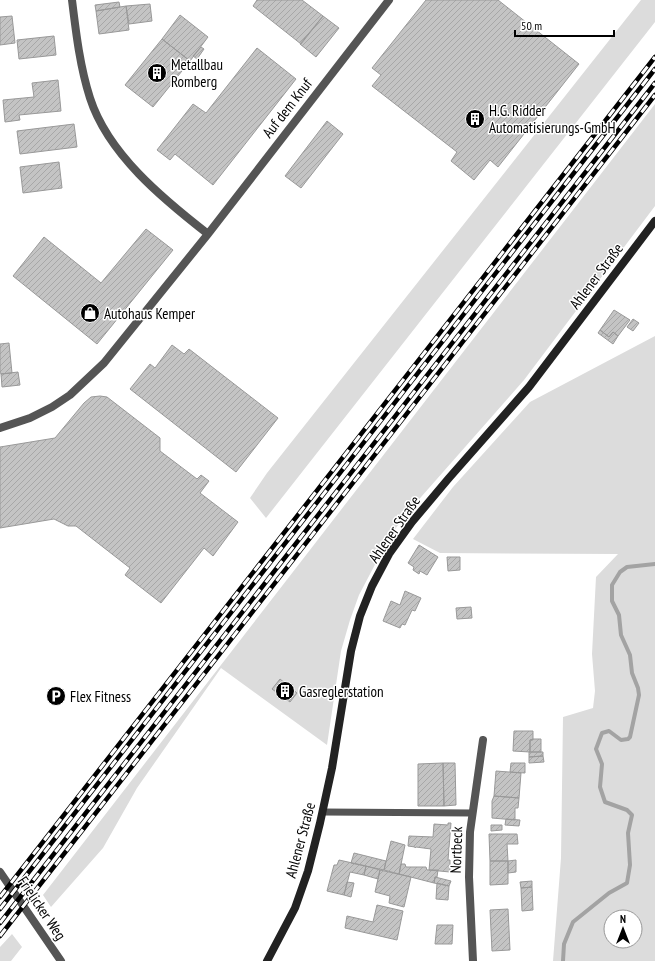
<svg xmlns="http://www.w3.org/2000/svg" width="655" height="961" font-family="'PT Sans Narrow',sans-serif">
  <style>
    .grass { fill: #dcdcdc; fill-rule: evenodd }
    .lines { fill: none; stroke-linecap: round; stroke-linejoin: round }
    .stream { stroke: #a3a3a3; stroke-width: 4 }
    .building { fill: url(#building-hatch); stroke: #999 }
    .service { stroke: #555; stroke-width: 7 }
    .minor { stroke: #555; stroke-width: 8 }
    .secondary { stroke: #222; stroke-width: 8 }
    .rail-casing { stroke: #000; stroke-width: 4.5 }
    .rail { stroke: #fff; stroke-width: 3; stroke-dasharray: 9; stroke-linecap: butt }
    .labels { text-anchor: middle; dominant-baseline: central; stroke-width: 3; stroke-linejoin: round; paint-order: stroke }
    .poi-label { font-size: 15px; fill: #000; stroke: #fff; text-anchor: start }
    .street-label { font-size: 15px; fill: #000; stroke: #fff }
  </style>
  <defs>
    <pattern id="building-hatch" width="6" height="6" patternUnits="userSpaceOnUse"><rect width="6" height="6" fill="#c4c4c4"/><path d="M-1 1l2-2M0 6l6-6M5 7l2-2" fill="none" stroke="#a7a7a7"/></pattern>
  </defs>
  <rect width="100%" height="100%" fill="#fff"/>
  <!-- grass -->
  <path class="grass" d="M641 0H655V22L266 518 250 498 267 473Z
    M655 104V206L524 380 407 513 390 536 359 595 350 620 341 651 327 745 221 668 137 788 103 848 51 907 43 895Z
    M655 336V961H553L561 858 563 717 593 708 595 691 592 654 596 577 618 554 440 553 413 539 453 487 530 402ZM611 917H635V941H611Z
    M12 934 22 947 11 961H0V947Z"/>
  <g class="lines">
    <!-- stream -->
    <path class="stream" d="M563 961 564 944 573 922 609 893 627 883 630 865 628 833 632 815 627 810 605 802 600 787 602 764 596 749 602 733 609 731 621 740 628 739 630 737 639 695 638 688 632 673 630 655 621 635 619 615 612 601V585L620 572 627 567 655 564"/>
  </g>
  <!-- building -->
  <path class="building" d="M257 0H302L323 16 301 44 253 6Z
    M426 0H498L579 64 498 167 490 160 474 180 451 161 457 152 372 86 381 75 372 68Z
    M119 2 120 7 96 11 95 5Z
    M150 4 152 21 129 24 126 6Z
    M126 6 129 30 99 34 96 11Z
    M180 15 208 37 190 61 162 39Z
    M12 16 15 43 0 45V17Z
    M323 16 339 28 316 57 300 44Z
    M54 36 56 55 19 59 17 40Z
    M162 39 190 61 153 107 125 85Z
    M201 47 204 49 197 59 193 56Z
    M257 48 296 79 213 185 175 154 170 160 157 150 193 104 206 113Z
    M58 80 61 111 19 115 20 120 5 122 3 100 34 97 32 83Z
    M327 121 343 134 301 188 285 176Z
    M74 124 77 147 20 154 17 131Z
    M59 162 62 188 23 193 20 167Z
    M146 229 173 250 97 344 13 276 44 237 101 283Z
    M614 310 630 320 618 336 613 332 609 337 600 330Z
    M633 319 639 323 633 331 627 327Z
    M600 330 609 337 613 332 618 336 613 344 598 333Z
    M9 343 12 373 1 374 0 372V344Z
    M172 345 184 354 189 349 278 418 236 472 130 389 150 364 155 368Z
    M18 372 20 385 2 387 1 374Z
    M100 396 107 397 160 438V451L197 479 201 475 209 481 200 493 238 522 213 556 204 548 161 603 125 575 130 568 76 526H68L54 519 0 528V447L55 438 84 403 91 397Z
    M419 545 438 557 427 575 420 571 419 574 413 570 414 567 408 563Z
    M447 557H460V570L448 571Z
    M405 591 421 598 415 611 412 610 405 625 402 624 400 628 383 621 391 601 400 605Z
    M471 607 472 618 457 619 456 608Z
    M280 679 297 693 290 702 272 689Z
    M514 731H533V740H530V752L513 751Z
    M533 739H541V752H530V740Z
    M529 752H543V756L529 757Z
    M543 756 544 762 529 763V757Z
    M443 763 444 806H418V764Z
    M443 763H455L456 805 444 806Z
    M511 763H525V773L510 772Z
    M496 771 521 773 519 798 494 796Z
    M494 796 519 798 518 808H515V820L492 818V801Z
    M506 819 520 820 519 826 505 825Z
    M448 823H451L448 860H450V872L429 870 431 849 416 847 415 848V847L408 846 409 836 433 837 434 824 448 825Z
    M491 825H502V830L491 831Z
    M489 834H517L518 844H507L508 861H490Z
    M391 841 405 845 399 874 384 870Z
    M354 853 386 861 384 870 351 863Z
    M339 860 366 866 364 875 350 872 344 895 327 891 334 865H337Z
    M516 860V872L508 873V861Z
    M490 861H508V884L490 885Z
    M401 864H405L406 867H426L427 870H438L437 877H435L434 883 399 874Z
    M366 866 380 870 378 879 364 875Z
    M380 870 411 877 404 907 389 903 390 896 375 892Z
    M435 877 451 881 449 886 434 883Z
    M532 881V887L521 888 520 882Z
    M347 882 354 883 351 897 344 895Z
    M437 883 449 886 448 900 436 899Z
    M532 887 533 910 522 911 521 888Z
    M377 905 403 911 397 940 345 928 347 916 373 922Z
    M508 909 510 950 492 951 490 910Z
    M437 925H453L452 944H435Z"/>
  <g class="lines">
    <!-- service -->
    <path class="service" d="M323 812 472 813"/>
    <!-- minor -->
    <path class="minor" d="M72 0C76 33 80 67 90 98 108 154 163 199 208 234
      M0 428 30 418 52 407 70 395 104 363 208 234 389 0
      M0 872 61 961
      M473 961 469 877 470 832 483 740"/>
    <!-- secondary -->
    <path class="secondary" d="M267 961 295 908 308 871 320 823 332 768 351 651 360 616 372 586 389 554 412 522 449 478 529 387 655 221"/>
    <defs>
      <path id="rail" d="M0 897 655 57
        M0 909 655 69
        M0 923 655 83
        M0 936 655 95"/>
    </defs>
    <!-- rail casing -->
    <use href="#rail" class="rail-casing"/>
    <!-- rail -->
    <use href="#rail" class="rail"/>
  </g>
  <!-- icons -->
  <defs>
    <symbol id="building-disc" viewBox="-11 -11 22 22"><circle r="9.5" fill="#000" stroke="#fff"/><path d="M-4-6H4V6H1V3H-1V6H-4ZM-2.5-4.3h1.7v1.8h-1.7ZM.8-4.3h1.7v1.8H.8ZM-2.5-1h1.7V.8h-1.7ZM.8-1h1.7V.8H.8Z" fill="#fff"/></symbol>
    <symbol id="shop-disc" viewBox="-11 -11 22 22"><circle r="9.5" fill="#000" stroke="#fff"/><path d="M-5-2.5h2.3a2.7 3.5 0 0 1 5.4 0H5L5.5 6h-11ZM-1.5-2.5h3a1.5 2.3 0 0 0-3 0Z" fill="#fff"/></symbol>
    <symbol id="parking-disc" viewBox="-11 -11 22 22"><circle r="9.5" fill="#000" stroke="#fff"/><path d="M-3.5-5.5H1a3.5 3.5 0 0 1 0 7H-1V5.5H-3.5ZM-1-3.4V-.6H.8a1.4 1.4 0 0 0 0-2.8Z" fill="#fff"/></symbol>
  </defs>
  <g fill-rule="evenodd">
    <use href="#building-disc" x="146" y="62" width="22" height="22"/>
    <use href="#building-disc" x="464" y="108" width="22" height="22"/>
    <use href="#shop-disc" x="79" y="302" width="22" height="22"/>
    <use href="#building-disc" x="274" y="680" width="22" height="22"/>
    <use href="#parking-disc" x="45" y="685" width="22" height="22"/>
  </g>
  <g class="labels">
    <!-- poi labels -->
    <g class="poi-label">
      <text x="171" y="64">Metallbau<tspan x="171" dy="17">Romberg</tspan></text>
      <text x="489" y="110">H.G. Ridder<tspan x="489" dy="17">Automatisierungs-GmbH</tspan></text>
      <text x="104" y="313">Autohaus Kemper</text>
      <text x="299" y="691">Gasreglerstation</text>
      <text x="70" y="696">Flex Fitness</text>
    </g>
    <!-- street labels -->
    <g class="street-label">
      <text transform="translate(287 108) rotate(-52)">Auf dem Knuf</text>
      <text transform="translate(596 276) rotate(-53)">Ahlener Straße</text>
      <text transform="translate(394 529) rotate(-55)">Ahlener Straße</text>
      <text transform="translate(300 840) rotate(-75)">Ahlener Straße</text>
      <text transform="translate(456 850) rotate(-88)">Nortbeck</text>
      <text transform="translate(42 908) rotate(56)">Frielicker Weg</text>
    </g>
  </g>
  <!-- north arrow -->
  <g transform="translate(623 929)"><circle r="19" fill="#ffffff" stroke="#999999"/>
  <path d="M0-3L7 15L0 10L-7 15Z" fill="#000000"/>
  <text y="-6" font-size="11" font-weight="bold" text-anchor="middle" fill="#000000">N</text>
  </g>
  <!-- scale -->
  <path d="M515 30v6h99v-6" fill="none" stroke="#000000" stroke-width="2"/>
  <text x="521" y="30" font-size="12" fill="#000000" stroke="#ffffff" stroke-width="3" paint-order="stroke">50 m</text>
</svg>
